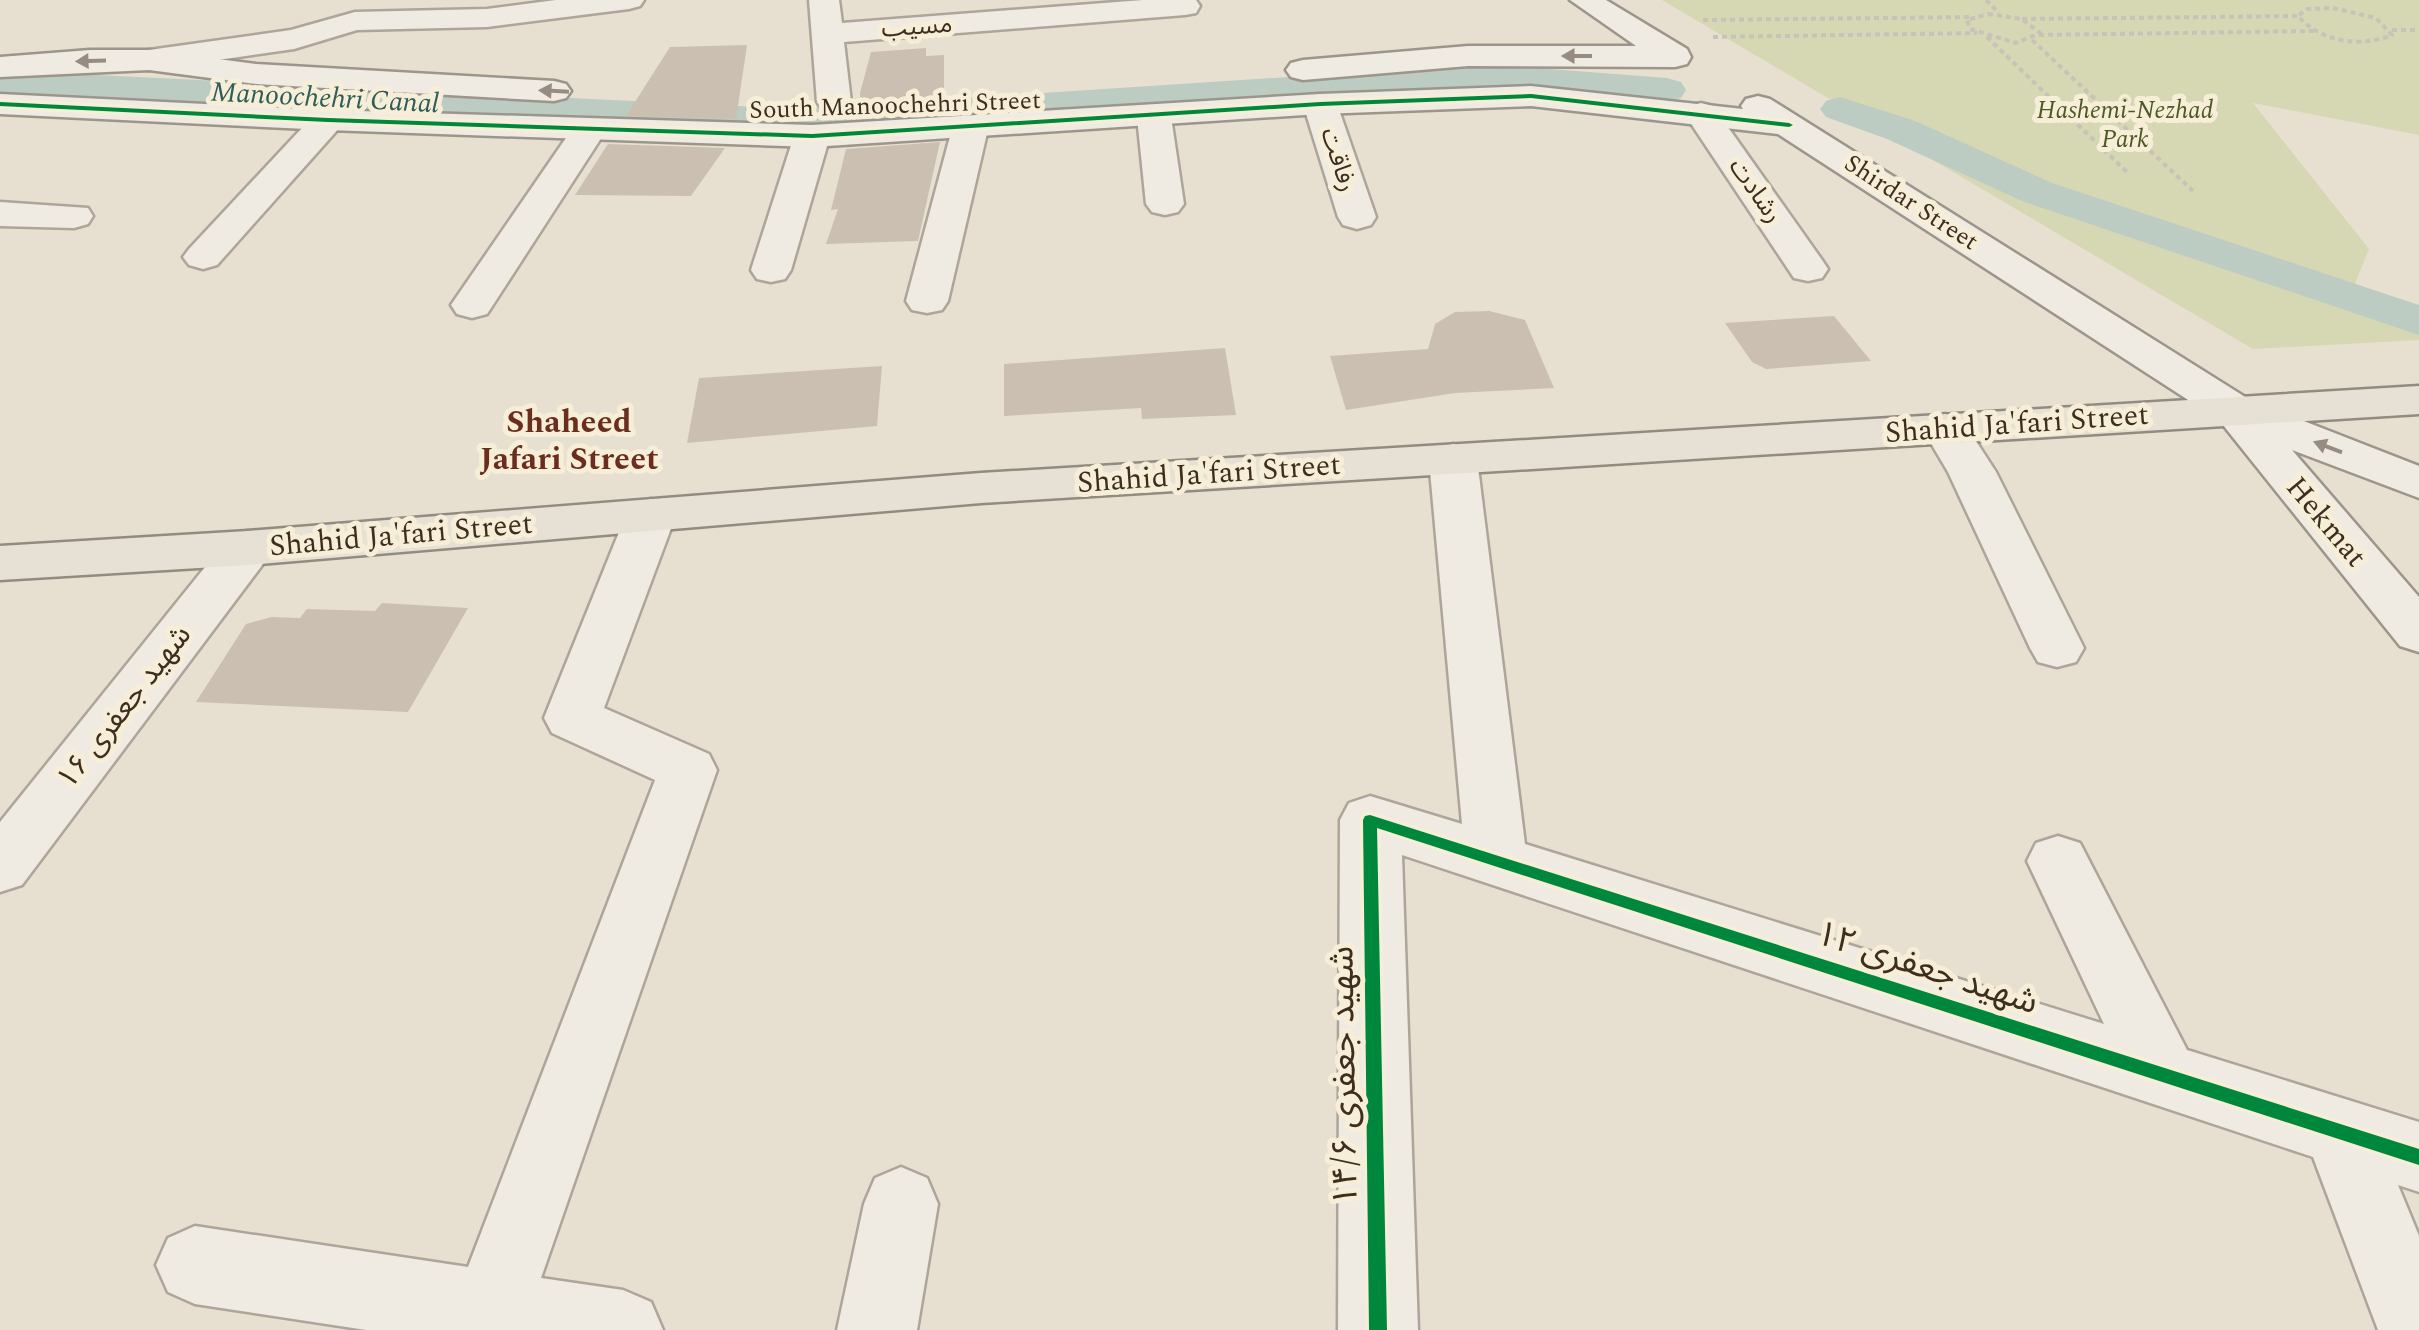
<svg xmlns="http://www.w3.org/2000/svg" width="2419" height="1330" font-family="Spectral,'Noto Sans Arabic',serif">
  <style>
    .green { fill: #d6d7b3 }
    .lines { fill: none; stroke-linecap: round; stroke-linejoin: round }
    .canal { fill: #bcccc2; fill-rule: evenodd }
    .building { fill: #cbbfb2 }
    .street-casing { stroke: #ada599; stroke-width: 5 }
    .secondary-casing { stroke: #9c958a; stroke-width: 5 }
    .primary-casing { stroke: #928b80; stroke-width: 5 }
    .path { stroke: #c8c2b9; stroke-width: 4; stroke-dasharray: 5 4; stroke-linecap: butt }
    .street { fill: #efebe3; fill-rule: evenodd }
    .secondary { fill: #efebe3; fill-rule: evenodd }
    .primary { fill: #e6e1d4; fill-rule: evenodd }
    .cycleway-casing { stroke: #f7eed8; stroke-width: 7 }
    .cycleway { fill: #00873e; fill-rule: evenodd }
    .oneway { fill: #968c82 }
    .labels { text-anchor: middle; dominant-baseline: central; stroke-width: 10; stroke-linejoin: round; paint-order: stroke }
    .far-street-label { font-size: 25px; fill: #3d2e20; stroke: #f7eed8 }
    .far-park-label { font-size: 25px; font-style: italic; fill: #4d5a26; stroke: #f7eed8 }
    .far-water-label { font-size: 28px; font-style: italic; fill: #2f5d5a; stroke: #f7eed8 }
    .street-label { font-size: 30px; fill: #3d2e20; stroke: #f7eed8 }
    .neighbourhood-label { font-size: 32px; font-weight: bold; fill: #6b2e1e; stroke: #f7eed8 }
    .near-street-label { font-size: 35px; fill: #3d2e20; stroke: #f7eed8 }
  </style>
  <rect width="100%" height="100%" fill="#e7e0d1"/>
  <!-- green -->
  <path class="green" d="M1662 0H2419V135L2253 103 2369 249 2354 286 2419 309V340L2253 349Z"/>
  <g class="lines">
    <!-- canal -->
    <path class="canal" d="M1486 64 1667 78 1681 82 1686 90 1681 98 1667 102 1486 86 798 133 76 96 0 101V77L76 74 798 109Z
      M1840 97 1915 121 2052 183 2419 305V335L2022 201 1887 139 1826 117 1820 109 1826 101Z"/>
  </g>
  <!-- building -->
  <path class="building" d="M747 45 736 119 626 116 670 47Z
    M926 48V56L944 55V113L861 118 860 93 871 52Z
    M940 142 918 241 826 244 838 209 831 210 846 149Z
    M608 144 725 148 691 196 575 195Z
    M1489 311 1525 320 1554 388 1455 393 1346 410 1330 356 1428 349 1435 324 1455 312Z
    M1834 316 1871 361 1766 369 1752 362 1725 323Z
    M1225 348 1236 415 1142 419 1141 408 1004 416V364Z
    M882 366 877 426 687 443 699 378Z
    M382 603 468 608 408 712 196 702 246 624 272 617 300 618 307 609 375 611Z"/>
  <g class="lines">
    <defs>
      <path id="street" d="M556 0H644L640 6 629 9 487 27 357 30 294 49 149 70 137 67 133 60 137 53 149 50 291 30 355 12 487 9Z
        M809 0H839L842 23 1143 0H1196L1200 6 1196 13 1185 15 844 42 851 102 846 109 834 112 822 109 817 102Z
        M1320 94 1332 97 1337 104 1376 217 1371 225 1357 229 1343 225 1338 217 1303 104 1308 97Z
        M1701 103 1713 106 1822 260 1828 269 1822 278 1808 281 1794 278 1684 113 1689 106Z
        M1154 107 1166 110 1171 117 1184 204 1178 212 1165 215 1152 212 1146 204 1137 117 1142 110Z
        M328 110 340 113 345 120 340 127 217 265 203 269 189 265 183 257 189 249 316 113Z
        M589 118 601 122 607 129 493 305 487 314 472 318 457 314 451 305 577 122Z
        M970 118 982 122 988 129 948 301 942 310 927 313 912 310 906 301 952 129 958 122Z
        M812 125 825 128 830 136 791 270 785 279 771 282 757 279 751 270 794 136 799 128Z
        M0 202 88 208 93 216 88 224 74 228 0 226Z
        M1945 414 1961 418 1996 472 2084 648 2076 662 2057 667 2038 662 2030 648 1948 472 1922 428 1929 418Z
        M1453 444 1470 449 1477 459 1525 844 2104 1024 2027 861 2036 843 2058 836 2080 843 2187 1050 2419 1122V1192L2398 1185 2419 1236V1330H2378L2313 1157 1402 855 1418 1330H1338L1340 820 1349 803 1370 796 1462 824 1429 459 1436 449Z
        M651 499 668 504 676 515 604 708 709 754 717 770 541 1278 623 1290 651 1302 663 1330H366L195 1304 168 1292 156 1265 168 1238 195 1226 468 1267 655 780 552 733 544 718 626 515 634 504Z
        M248 531 266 536 273 548 266 560 22 885 0 892V822L230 536Z
        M901 1167 927 1178 938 1204 917 1330H837L864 1204 875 1178Z"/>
      <path id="secondary" d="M1570 0H1606L1687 49 1691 57 1687 64 1675 67 1468 66 1303 80 1291 77 1286 70 1291 63 1303 60 1468 46H1636Z
        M90 50H149L256 64 554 81 566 84 571 91 566 98 554 101 256 84 149 70 0 77V57Z
        M1531 86 1743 109 1741 106 1746 99 1758 96 1770 99 2250 400 2419 466V498L2292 450 2419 597V652L2400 646 2219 420 1778 134 1531 106 1320 114 812 147 328 130 0 114V94L328 110 812 125 1320 94Z"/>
      <path id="primary" d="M2419 386V414L981 503 248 565 0 580V546L248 531 981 473Z"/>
    </defs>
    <!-- street casing -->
    <use href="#street" class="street-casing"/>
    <!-- secondary casing -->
    <use href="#secondary" class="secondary-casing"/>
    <!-- primary casing -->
    <use href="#primary" class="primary-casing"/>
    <!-- path -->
    <path class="path" d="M1986 0 1999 13
      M2333 8 2376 18 2392 35C2360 48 2321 42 2298 16L2307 9Z
      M1988 14 2022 19 2040 33 2016 43 1970 29 1967 20Z
      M2022 19 2298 16
      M1703 20 1972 17
      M2392 30H2419
      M2039 35 2315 31
      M1713 37 1977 33
      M1987 37 2129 174
      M2032 40 2193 191"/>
    <!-- street -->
    <use href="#street" class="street"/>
    <!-- secondary -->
    <use href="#secondary" class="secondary"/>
    <!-- primary -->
    <use href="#primary" class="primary"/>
    <defs>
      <path id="cycleway" d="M1531 94 1789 123 1793 125 1789 127 1531 98 1320 106 812 138 328 122 0 106V102L328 118 812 134 1320 102Z
        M1370 815 2419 1149V1165L1377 828 1387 1330H1369L1363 820 1365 816Z"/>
    </defs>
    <!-- cycleway casing -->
    <use href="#cycleway" class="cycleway-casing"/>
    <!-- cycleway -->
    <use href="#cycleway" class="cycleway"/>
  </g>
  <!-- one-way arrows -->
  <defs><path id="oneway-solid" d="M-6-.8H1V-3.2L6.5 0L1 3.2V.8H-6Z" transform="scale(2.5)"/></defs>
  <g class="oneway">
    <use href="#oneway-solid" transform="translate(1577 56) rotate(-180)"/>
    <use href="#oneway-solid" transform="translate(91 61) rotate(178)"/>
    <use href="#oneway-solid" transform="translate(554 91) rotate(-177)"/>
    <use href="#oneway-solid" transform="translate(2328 447) rotate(-159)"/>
  </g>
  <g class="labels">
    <!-- far-street labels -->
    <g class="far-street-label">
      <text transform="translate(917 27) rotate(-4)">مسیب</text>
      <text transform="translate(895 106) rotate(-2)">South Manoochehri Street</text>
      <text transform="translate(1338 160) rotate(72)">رفاقت</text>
      <text transform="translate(1755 191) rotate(55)">رشادت</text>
      <text transform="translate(1911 203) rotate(33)">Shirdar Street</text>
    </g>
    <!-- far-park labels -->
    <g class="far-park-label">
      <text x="2125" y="111">Hashemi-Nezhad<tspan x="2125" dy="29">Park</tspan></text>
    </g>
    <!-- far-water labels -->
    <g class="far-water-label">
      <text transform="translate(325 98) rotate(3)">Manoochehri Canal</text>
    </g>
    <!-- street labels -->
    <g class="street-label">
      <text transform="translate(2017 424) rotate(-4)">Shahid Ja'fari Street</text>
      <text transform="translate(1209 474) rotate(-4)">Shahid Ja'fari Street</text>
      <text transform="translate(2326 522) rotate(50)">Hekmat</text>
      <text transform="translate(401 535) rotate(-5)">Shahid Ja'fari Street</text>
      <text transform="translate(124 707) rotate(-52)">شهید جعفری ۱۶</text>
    </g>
    <!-- neighbourhood labels -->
    <g class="neighbourhood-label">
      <text x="569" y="422">Shaheed<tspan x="569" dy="37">Jafari Street</tspan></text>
    </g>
    <!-- near-street labels -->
    <g class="near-street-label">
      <text transform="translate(1927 968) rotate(18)">شهید جعفری ۱۲</text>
      <text transform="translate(1344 1076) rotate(-91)">شهید جعفری ۱۴/۶</text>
    </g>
  </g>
</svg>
